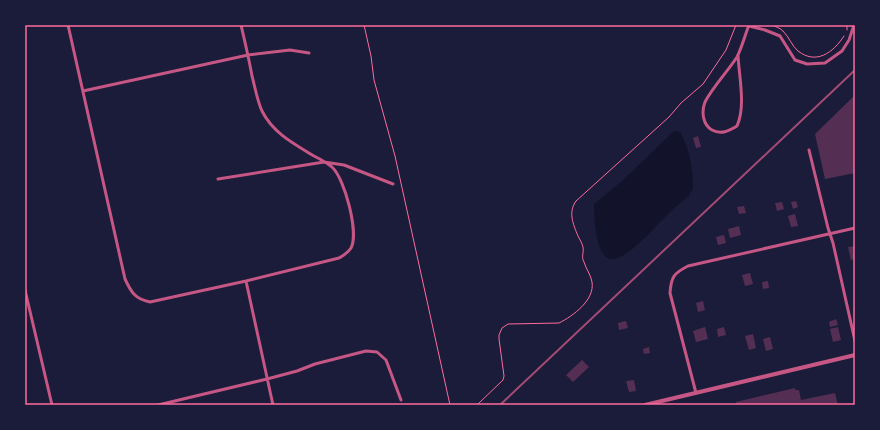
<svg xmlns="http://www.w3.org/2000/svg" width="880" height="430" font-family="Rubik,sans-serif">
  <style>
    .water { fill: #12122b }
    .building { fill: #542f53 }
    .lines { fill: none; stroke-linecap: round; stroke-linejoin: round }
    .path { stroke: #ff6b9d; stroke-width: 1 }
    .minor { stroke: #c65784; stroke-width: 3 }
    .tertiary { stroke: #c65784; stroke-width: 4 }
    .rail { stroke: #a44b75; stroke-width: 2 }
    .neatline { fill: none; stroke: #ff6b9d; stroke-width: 1.5 }
  </style>
  <rect width="100%" height="100%" fill="#1b1b3a"/>
  <!-- water -->
  <path class="water" d="M674 131 680 132C690 149 693 170 693 189L688 197C680 203 672 210 665 217 655 227 626 261 611 259 595 257 594 215 594 204L622 181Z"/>
  <!-- building -->
  <path class="building" d="M855 95V173L825 179 815 134Z
    M698 136 701 147 696 148 693 138Z
    M796 201 798 207 793 209 791 202Z
    M782 202 784 209 777 211 775 203Z
    M744 206 746 213 739 214 737 207Z
    M795 214 798 226 791 227 788 216Z
    M739 226 741 235 730 238 728 229Z
    M724 235 726 243 718 245 716 237Z
    M855 246V259L851 260 848 247Z
    M750 273 753 284 745 286 742 275Z
    M768 281 769 288 763 289 762 282Z
    M703 301 705 310 698 312 696 303Z
    M836 319 838 325 830 327 829 322Z
    M626 321 628 328 619 330 618 323Z
    M705 327 708 339 696 342 693 331Z
    M724 327 726 335 718 337 717 329Z
    M838 327 841 340 833 342 830 329Z
    M753 334 756 348 749 350 745 336Z
    M770 337 773 349 766 351 763 339Z
    M649 347 650 353 644 354 643 349Z
    M582 360 589 367 573 382 566 375Z
    M634 380 636 391 629 392 626 381Z
    M795 388V390H799L801 400 835 393 838 405H736V402Z"/>
  <g class="lines">
    <!-- path -->
    <path class="path" d="M364 25 371 56 374 80 395 156 450 405
      M772 25C776 27 780 28 783 31 789 37 792 46 798 51 816 65 833 53 844 36
      M847 30V25
      M477 405 503 380 504 376 499 339V335L502 328 508 324 559 323C573 316 595 300 592 282 591 275 586 269 584 262 581 257 584 253 583 247 582 243 580 240 578 236 573 224 568 212 576 201L669 117 681 103 703 84 726 50 736 25"/>
    <!-- minor -->
    <path class="minor" d="M68 25 125 279C131 292 135 299 150 302L246 281 339 258C344 255 348 253 351 248 359 233 345 179 332 167 327 163 320 159 314 156 294 144 273 133 262 111 257 100 255 87 252 76 249 59 245 42 241 25
      M749 26 765 30 780 36 795 60 807 64 825 63 842 51 849 40 854 25
      M738 55C739 77 746 106 737 126 729 131 721 135 712 130 703 125 701 112 705 102 712 88 728 71 737 57 742 47 745 35 749 25
      M83 91 248 55 290 50 309 53
      M809 150 828 228 833 243 855 341
      M218 179 324 162 344 165 393 184
      M246 281 273 405
      M25 290 52 405
      M696 393 670 293C671 277 674 273 688 266L855 228
      M158 405 267 379 297 371 315 364 366 351 377 352 386 360 401 400"/>
    <!-- tertiary -->
    <path class="tertiary" d="M645 405 855 355"/>
    <!-- rail -->
    <path class="rail" d="M500 405 855 70"/>
  </g>
  <!-- border -->
  <rect width="880" height="430" fill="none" stroke="#1b1b3a" stroke-width="52"/>
  <rect x="26" y="26" width="828" height="378" class="neatline"/>
</svg>
